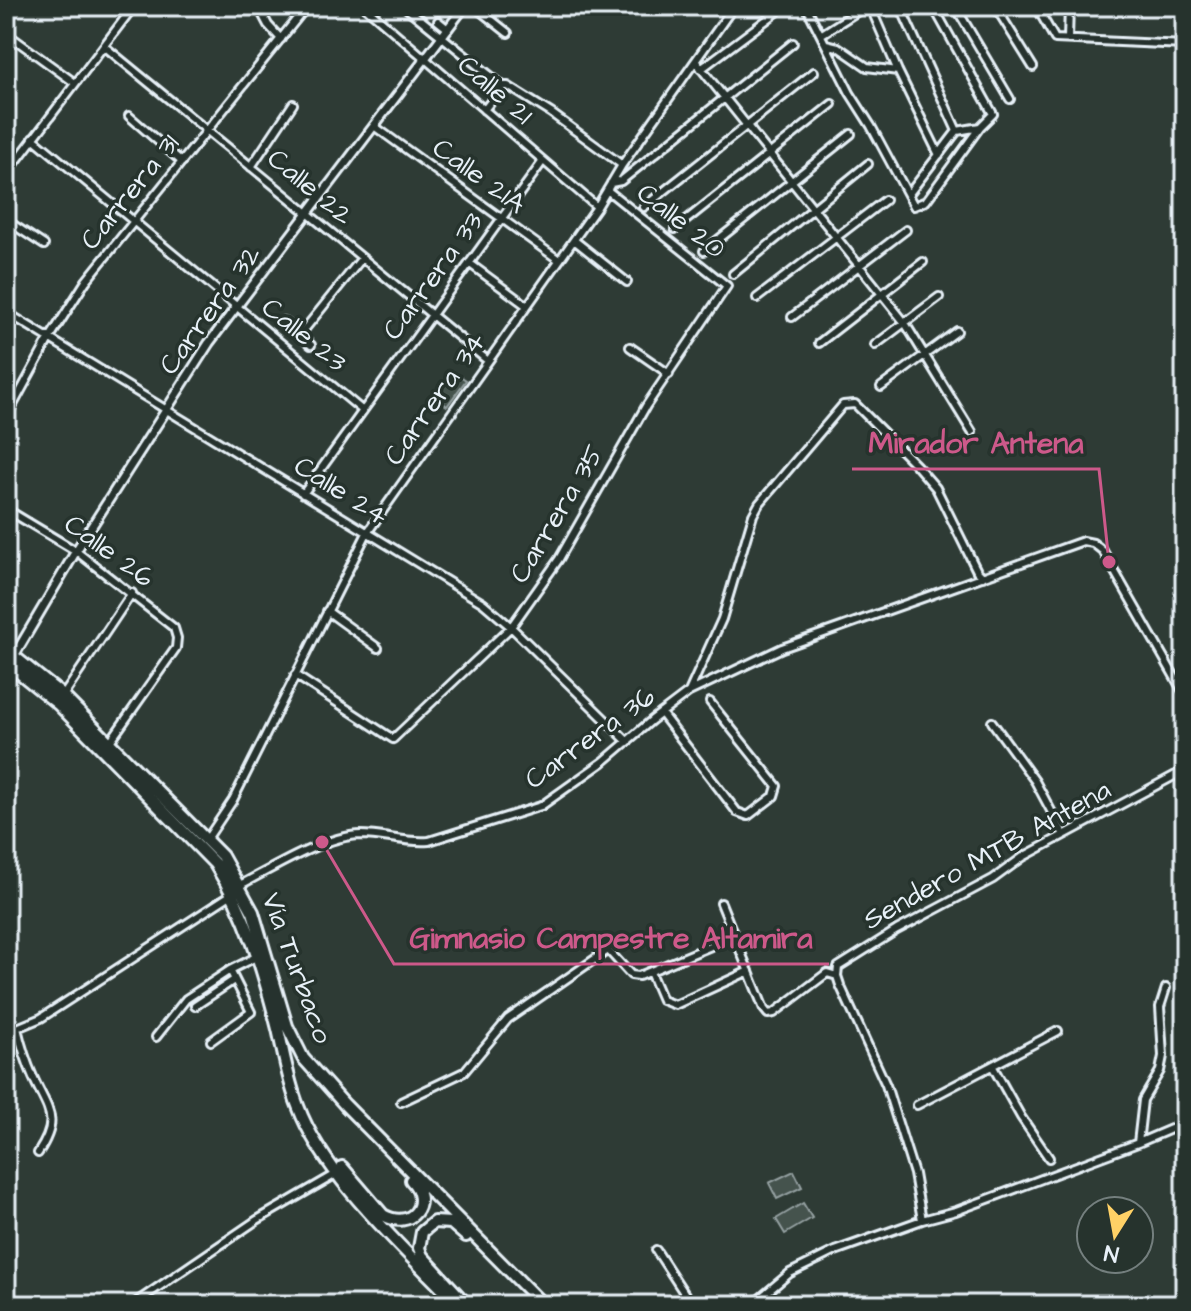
<svg xmlns="http://www.w3.org/2000/svg" width="1191" height="1311" font-family="'Architects Daughter',sans-serif">
  <style>
    .green { fill: #45524e; stroke: #96a2a3; stroke-width: 2 }
    .lines { fill: none; stroke-linecap: round; stroke-linejoin: round }
    .minor-casing { stroke: #e8f1f8; stroke-width: 12 }
    .tertiary-casing { stroke: #e8f1f8; stroke-width: 13 }
    .trunk-casing { stroke: #e8f1f8; stroke-width: 16 }
    .minor { stroke: #26332d; stroke-width: 6 }
    .tertiary { stroke: #26332d; stroke-width: 7 }
    .trunk { stroke: #26332d; stroke-width: 10 }
    .labels { text-anchor: middle; dominant-baseline: central; stroke-width: 7; stroke-linejoin: round; paint-order: stroke }
    .street-label { font-size: 28px; fill: #e8f1f8; stroke: #26332d }
    .leader { fill: none; stroke: #cd598a; stroke-width: 3 }
    .callout-dot { fill: #cd598a; stroke: #26332d; stroke-width: 3 }
    .callout-label { font-size: 30px; text-anchor: middle; font-weight: bold; fill: #cd598a; stroke: #26332d; stroke-width: 7; stroke-linejoin: round; paint-order: stroke }
  </style>
  <rect width="100%" height="100%" fill="#2e3b35"/>
  <filter id="ink" filterUnits="userSpaceOnUse"><feTurbulence type="fractalNoise" baseFrequency=".0125" numOctaves="2"/><feDisplacementMap in="SourceGraphic" scale="16" xChannelSelector="R" yChannelSelector="G"/><feConvolveMatrix kernelMatrix="1 2 1 2 8 2 1 2 1" color-interpolation-filters="sRGB"/></filter>
  <g filter="url(#ink)">
    <!-- green -->
    <path class="green" d="M453 371 466 380 447 406 435 397Z
      M794 1171 802 1187 777 1199 769 1183Z
      M803 1203 812 1218 785 1234 776 1219Z"/>
    <g class="lines">
      <defs>
        <path id="minor" d="M364 6 597 207
          M404 6 503 86
          M474 6 508 33
          M531 6 532 7
          M806 6 850 93 871 126 914 206 926 201 980 127
          M870 6 898 71 939 155
          M900 6 957 131
          M955 6 1010 99
          M995 6 1033 67
          M1036 6 1055 39 1185 45
          M1150 6 1185 8
          M259 8 268 25 281 39
          M438 21 448 29
          M6 33 75 83
          M822 34 866 6
          M1068 39 1069 6
          M826 44 838 47 867 67 898 71
          M104 46 488 361
          M696 62 905 323 972 432
          M701 69 777 12
          M484 110 503 86H508L551 113 622 165
          M129 116 182 162
          M374 126 559 260
          M33 138 363 411
          M251 167 293 104
          M6 175 134 6
          M611 183 621 181 793 43
          M908 195 957 131 980 127 993 114 933 6
          M644 207 814 72
          M6 220 44 245
          M675 229 832 104
          M574 240 627 282
          M704 251 851 134
          M469 263 527 306
          M733 274 868 164
          M757 298 885 200
          M6 312 483 603 511 627 628 742
          M792 317 906 230
          M284 321 311 345
          M300 335 362 258
          M819 343 923 262
          M875 345 939 297
          M630 347 669 374
          M881 387 957 331
          M6 418 49 339 86 281 307 6
          M303 494 543 161
          M6 509 76 551 174 628 177 638 176 648 109 743
          M327 611 378 648
          M295 675 393 739 511 627 559 559 646 406 727 286 607 190
          M689 692 722 619 753 515 759 504 843 405 855 404 916 465 936 488 977 571 983 577
          M63 696 132 593
          M661 713 737 812 748 816 774 796 777 786 710 702
          M992 722 1035 781 1064 835
          M207 839 233 800 367 533 597 207 622 165 734 6
          M240 885C273 868 324 836 361 835 384 835 405 843 429 841L541 806 603 762 652 720 689 692 782 648 1083 541 1093 543 1103 551 1185 695
          M721 903 764 1009 768 1014 774 1013 827 973 837 976
          M650 972 662 1000 675 1005 749 971
          M195 1006 234 980
          M17 1028C21 1045 26 1061 33 1077 48 1111 61 1118 38 1153
          M6 1029 17 1028 41 1018 232 894
          M156 1037 186 999 230 970 258 956
          M211 1041 251 1012 230 970
          M993 1067 1021 1117 1049 1158
          M401 1102 464 1072 508 1019 608 950 631 975 639 976 735 936
          M917 1105 1058 1031
          M1138 1143 1143 1100 1160 1071 1163 1056 1160 1007 1166 988
          M922 1220 914 1174 886 1085 840 985 837 976 838 967 897 930 993 879 1023 857 1185 770
          M656 1250 692 1305
          M132 1305 257 1220 338 1173
          M752 1305 790 1273 835 1251 922 1220 956 1211 1138 1143 1185 1123"/>
        <path id="tertiary" d="M14 656 76 551 209 343 465 6"/>
        <path id="trunk" d="M6 650 63 696 222 856 253 912 287 1026 303 1058 345 1105 543 1305
          M6 662 58 704 215 864C247 915 263 970 278 1029 284 1055 288 1081 298 1106 325 1179 405 1249 458 1305
          M342 1167 383 1215C411 1231 433 1203 411 1180
          M466 1236 451 1223 434 1222 422 1232 419 1248 422 1256 467 1305"/>
      </defs>
      <!-- minor casing -->
      <use href="#minor" class="minor-casing"/>
      <!-- tertiary casing -->
      <use href="#tertiary" class="tertiary-casing"/>
      <!-- trunk casing -->
      <use href="#trunk" class="trunk-casing"/>
      <!-- minor -->
      <use href="#minor" class="minor"/>
      <!-- tertiary -->
      <use href="#tertiary" class="tertiary"/>
      <!-- trunk -->
      <use href="#trunk" class="trunk"/>
    </g>
  </g>
  <g class="labels">
    <!-- street labels -->
    <g class="street-label">
      <text transform="translate(495 90) rotate(41)">Calle 21</text>
      <text transform="translate(479 176) rotate(36)">Calle 21A</text>
      <text transform="translate(310 187) rotate(40)">Calle 22</text>
      <text transform="translate(130 192) rotate(-51)">Carrera 31</text>
      <text transform="translate(681 221) rotate(38)">Calle 20</text>
      <text transform="translate(433 276) rotate(-54)">Carrera 33</text>
      <text transform="translate(210 310) rotate(-54)">Carrera 32</text>
      <text transform="translate(304 335) rotate(39)">Calle 23</text>
      <text transform="translate(435 399) rotate(-55)">Carrera 34</text>
      <text transform="translate(341 491) rotate(32)">Calle 24</text>
      <text transform="translate(557 514) rotate(-59)">Carrera 35</text>
      <text transform="translate(109 551) rotate(36)">Calle 26</text>
      <text transform="translate(590 738) rotate(-36)">Carrera 36</text>
      <text transform="translate(987 855) rotate(-29)">Sendero MTB Antena</text>
      <text transform="translate(297 968) rotate(70)">Vía Turbaco</text>
    </g>
  </g>
  <!-- callouts -->
  <path class="leader" d="M1109 562L1099 469H852M322 842L394 964H829"/>
  <g class="callout-dot">
    <circle cx="1109" cy="562" r="8"/>
    <circle cx="322" cy="842" r="8"/>
  </g>
  <g class="callout-label">
    <text x="976" y="453">Mirador Antena</text>
    <text x="611" y="948">Gimnasio Campestre Altamira</text>
  </g>
  <!-- margin -->
  <rect width="1191" height="1311" fill="none" stroke="#26332d" stroke-width="32"/>
  <rect x="16" y="16" width="1159" height="1279" fill="none" stroke="#e8f1f8" stroke-width="3" filter="url(#ink)"/>
  <!-- north arrow -->
  <g transform="translate(1115 1235) rotate(191)"><circle r="38" fill="#26332d" stroke="#747f7e" stroke-width="2"/>
  <path d="M0-6L14 30L0 20L-14 30Z" fill="#ffd166"/>
  <text y="-12" font-size="22" font-weight="bold" text-anchor="middle" fill="#e8f1f8">N</text>
  </g>
</svg>
